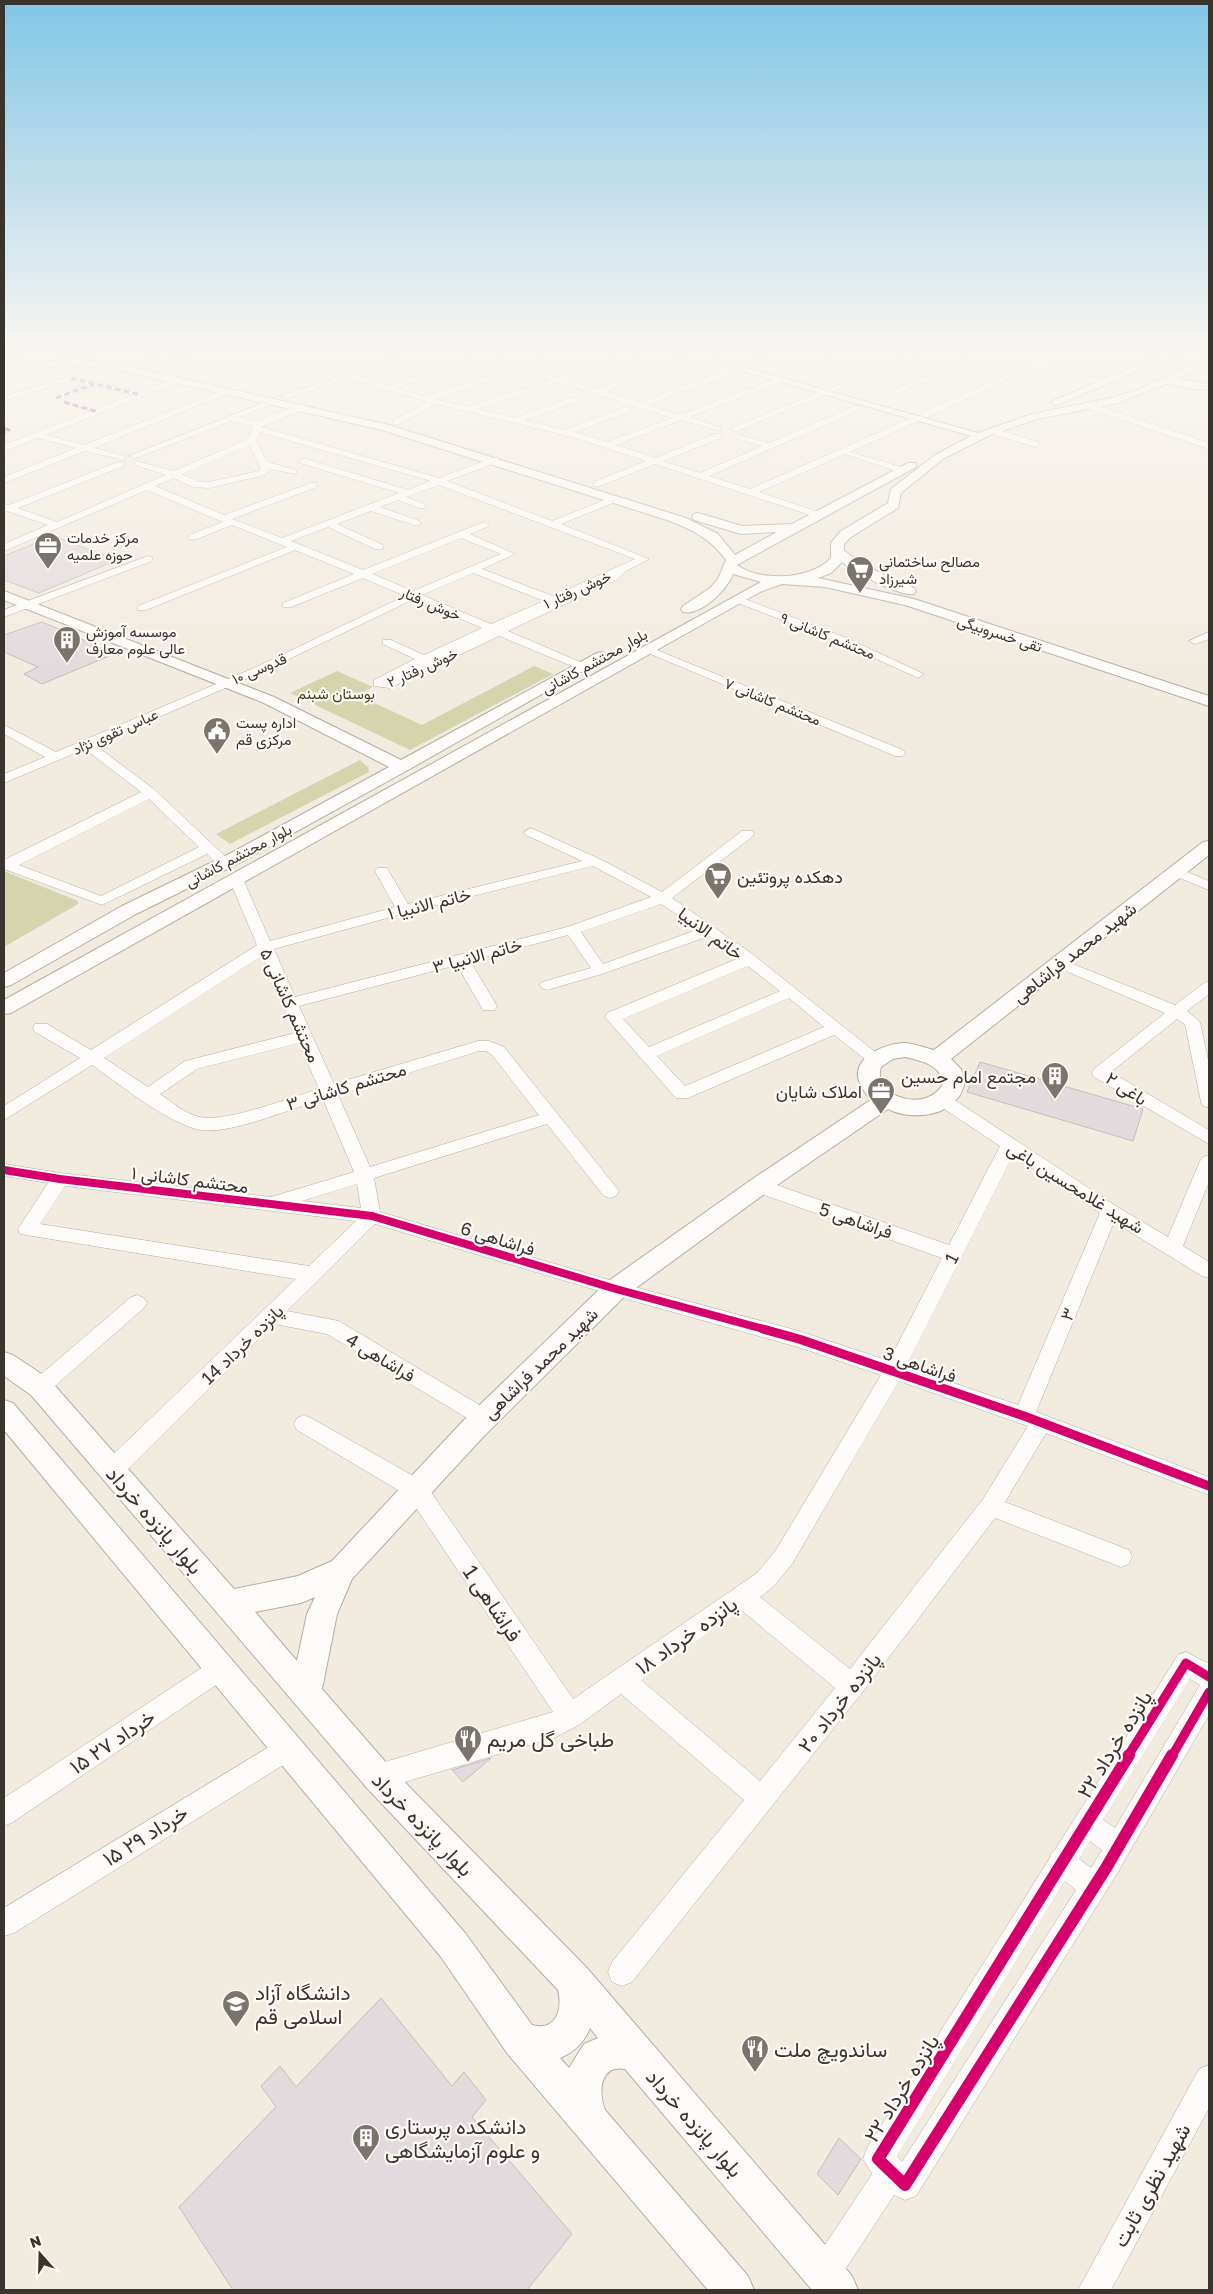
<svg xmlns="http://www.w3.org/2000/svg" width="1213" height="2294" font-family="'Golos Text',Vazirmatn,sans-serif">
  <style>
    .green { fill: #d4d5ad }
    .building { fill: #e2dadd; stroke: #c2bdbb }
    .lines { fill: none; stroke-linecap: round; stroke-linejoin: round }
    .minor-casing { stroke: #b3ada5; stroke-width: 1 }
    .major-casing { stroke: #b3ada5; stroke-width: 2 }
    .minor { fill: #fdfcfa; fill-rule: evenodd }
    .major { fill: #fdfcfa; fill-rule: evenodd }
    .quiet { stroke: #8e44ad; stroke-width: 3; stroke-dasharray: 6 3; stroke-linecap: butt }
    .cycleway-far2-casing { stroke: #fefbf8; stroke-width: 11 }
    .cycleway-far1-casing { stroke: #fefbf8; stroke-width: 12 }
    .cycleway-casing { stroke: #fefbf8; stroke-width: 15 }
    .cycleway-far2 { stroke: #d6006c; stroke-width: 8 }
    .cycleway-far1 { stroke: #d6006c; stroke-width: 9 }
    .cycleway { stroke: #d6006c; stroke-width: 12 }
    .labels { text-anchor: middle; dominant-baseline: central; stroke-width: 4.5; stroke-linejoin: round; paint-order: stroke }
    .far-poi-label { font-size: 15px; fill: #39342d; stroke: #fefbf8; text-anchor: start }
    .far-street-label { font-size: 15px; fill: #39342d; stroke: #fefbf8 }
    .far-park-label { font-size: 15px; fill: #3b3f19; stroke: #fefbf8 }
    .poi-label { font-size: 18px; fill: #39342d; stroke: #fefbf8; text-anchor: end }
    .street-label { font-size: 18px; fill: #39342d; stroke: #fefbf8 }
    .near-street-label { font-size: 21px; fill: #39342d; stroke: #fefbf8 }
    .near-poi-label { font-size: 21px; fill: #39342d; stroke: #fefbf8; text-anchor: start }
  </style>
  <rect width="100%" height="100%" fill="#f2ebe0"/>
  <!-- green -->
  <path class="green" d="M534 666 553 674 410 750 290 693 337 671 373 687 357 695 422 725Z
    M360 760 368 767 369 772 230 844 216 834Z
    M4 871 78 901V904L4 947Z"/>
  <!-- building -->
  <path class="building" d="M53 536 117 560 39 593 4 580V556Z
    M42 622 66 632 114 654 42 684 24 674 38 667 4 652V635Z
    M980 1062 1143 1109 1133 1141 967 1092Z
    M491 1758 463 1782 452 1770Z
    M381 1998 452 2086 464 2072 486 2100 472 2117 572 2234 527 2290H233L179 2207 276 2107 261 2086 280 2066 296 2087Z
    M839 2138 861 2159 838 2195 817 2174Z"/>
  <g class="lines">
    <defs>
      <path id="minor" d="M192 351H208L135 366 131 364Z
        M416 351H428L356 375 388 385 475 357 464 354V351H472L515 364V368H512L481 359 396 388 425 396 513 369V373L434 399 469 407 550 380 527 373V369L558 377 634 351H646L566 380 597 389 700 355V359L606 392 639 402 735 367H741V371L648 405 680 415 777 378H783V382L689 417 720 427V431L681 420 616 445 655 458 715 434H721V438L663 461 700 473 762 446 735 438V434L769 443 854 406H860V410L709 476 750 489 915 416H920L921 413 1059 351H1069L1042 364 1106 382 1102 384 1035 367 927 417H922L921 420 850 452 905 468V472H899L845 454 759 492 822 513V517L819 518 655 464 600 486H594V482L646 461 576 438 437 404 399 424H393V420L428 402 348 378 287 398 280 396ZM558 382 672 418 607 442 575 432 631 411V407H625L565 430 525 420 576 402V398H570L515 418 478 409Z
        M566 351H578L532 368 525 366Z
        M707 351H718L707 357H701V353Z
        M781 351H792L749 368 742 366Z
        M900 351C909 351 916 357 928 355L925 351 936 353 934 358 911 359 737 431 730 429 904 357 899 353Z
        M987 351H998L894 395 887 393Z
        M1143 351H1159L1172 355 1168 357Z
        M833 356 840 358 789 379 782 377Z
        M71 376 140 392 176 378 183 380 46 435 84 445 226 389 233 391 94 448 124 456V460L85 451 4 483V477L76 448 38 438 4 451V445L132 395 95 386 59 400H53V396L86 384 71 380 4 401V396Z
        M273 399 277 401 276 403 239 417 257 421 299 405H305V409L261 427 439 478 492 458H498V462L447 481 552 521 612 497H618V501L561 524 649 559 626 571 618 579 508 631 587 665V669H579L499 636 390 688 374 686V680L415 659 383 644V640H391L424 655 482 628 414 599 262 672 95 745 155 790 229 860 231 863 229 866H219L207 854 102 905 4 869V860L141 792 85 749 4 783V774L45 757 4 734V725L56 752 254 668 405 596 363 578 291 607H283V603L354 574 295 550 146 610H138V606L287 547 232 525 197 539H189V535L223 522 147 490 4 551V544L48 525 4 510V504L9 505 118 462H124V466L18 508 57 522 166 475 135 465V461L174 471 248 439 253 426 231 421 136 458 129 456ZM259 432 424 479 430 481 408 490 306 459H300V463L399 493 282 538 232 519 317 487V483H311L224 515 155 486 174 478 193 487 209 488 265 475 270 469 296 474V470L267 462 256 441ZM250 445 261 469 259 471 209 482H198L182 474ZM439 485 635 559 553 596 482 569 515 554 470 534 487 527 489 525 484 522 363 570 291 541 328 527 375 549H383V545L337 524 371 511 414 525H420V521L380 507 398 500 419 508H425V504L406 497ZM461 538 501 554 413 591 372 574ZM473 573 544 601 491 624 422 595ZM149 799 199 847 101 896 19 865Z
        M1084 403H1090L1209 443V449L1084 407Z
        M992 428 1039 442 1040 444 1036 447 989 433 988 431Z
        M148 556 152 557V561L4 617V610Z
        M737 596 849 639 924 674 918 678 914 676 841 643 733 601 732 599Z
        M1209 632V639L1195 644 1189 641Z
        M647 646 903 750 905 753 903 756H895L643 651 641 649Z
        M531 828 604 861 662 892 742 831H752L754 834 752 837 672 898 751 953 884 1059 882 1063H870L834 1035 688 1098H676L605 1017 607 1013 739 958 709 936 605 973 547 990 542 988 539 985 542 982 591 968 568 935 470 961 497 1006 495 1010H483L457 965 299 1006 334 1084 478 1041H489L504 1047 619 1191 616 1196 610 1198 604 1196 547 1124 374 1178 380 1212 616 1282 799 1331 889 1361 942 1258 753 1191 750 1186 753 1181 759 1179 765 1181 949 1245 1000 1146 938 1105 936 1101 938 1097H950L1116 1206 1168 1237 1200 1161 1203 1157 1209 1155V1182L1183 1246 1209 1262V1278L1202 1276 1114 1222 1036 1412 1209 1477V1495L1046 1433 1005 1502 1129 1550 1132 1557 1129 1564 1121 1567 995 1518 861 1694 632 1982 622 1986 612 1982 608 1972 612 1962 744 1800 621 1694 579 1725 556 1737 378 1790 369 1786 365 1777 369 1768 378 1764 553 1712 408 1496 297 1430 294 1424 297 1418 304 1415 311 1418 424 1482 573 1699 757 1573 776 1550 881 1375 798 1347 616 1296 375 1224 287 1311 339 1321 491 1412 494 1418 491 1424 484 1427 477 1424 327 1334 274 1324 120 1477 112 1479 104 1477 101 1470 104 1463 296 1279 20 1234 18 1229 48 1183 4 1176V1164L60 1173 271 1197 354 1172 323 1099C293 1108 229 1135 200 1130 167 1123 121 1085 92 1065L4 1120V1106L80 1058 35 1032 33 1028 35 1024H47L91 1050 257 945 229 879 231 876 236 875 243 879 270 941 395 907 375 871 377 868H387L408 904 582 861 526 835 524 832ZM593 866 651 897 567 927 295 997 274 949 409 912ZM661 904 699 929 603 964 581 932ZM262 956 295 1033 185 1061 148 1087 104 1058ZM748 966 780 991 649 1047 623 1019ZM789 998 824 1027 685 1086 657 1056ZM299 1043 319 1089C291 1097 226 1123 200 1117 185 1114 172 1102 160 1094L197 1069ZM479 1051H486L492 1055 539 1115 370 1167 338 1095ZM1013 1155 1100 1213 1018 1405 906 1367ZM357 1184 361 1208 302 1201ZM65 1186 356 1221 309 1266 40 1224ZM899 1381 1028 1426 983 1499 850 1669 760 1597 773 1587 792 1564ZM741 1610 835 1688 760 1781 641 1680Z
        M1177 868 1209 881V890L1172 875 1170 872Z
        M1073 964 1175 1005 1204 983 1209 981V994L1187 1011 1200 1022 1209 1064V1108L1203 1106 1201 1102 1185 1024 1177 1019 1111 1072 1209 1130V1144L1094 1077 1092 1073 1094 1069 1165 1013 1068 972 1065 969 1068 966Z
        M137 1295 144 1298 147 1303 144 1308 47 1393 40 1395 33 1393 30 1387 33 1381 130 1298Z
        M1186 1652 1209 1664V1715L1115 1877 916 2196 905 2200 894 2195 835 2285 824 2290 813 2285 808 2274 813 2263 872 2174 863 2159 867 2148 1048 1861 1052 1852 1055 1850 1178 1655ZM1190 1679 1200 1685 1115 1828 1103 1820ZM1090 1841 1102 1850 1091 1868 1079 1859ZM1065 1881 1076 1890 902 2162 897 2156Z
        M220 1657 228 1661 232 1669 228 1677 13 1822 4 1826V1798L212 1661Z
        M287 1736 296 1739 299 1748 296 1757 14 1933 4 1936V1908Z
        M1209 2065V2108L1111 2290H1078L1199 2069Z"/>
      <path id="major" d="M21 351 20 353 4 358V352Z
        M671 351H687L978 433 1032 414 1111 398 1137 390 1209 358V365L1178 379 1209 384V390L1190 389 1169 383 1117 403 1038 419 990 435 943 459 901 493 898 508 851 537 844 544V550L861 564 914 588 916 591 914 594C900 597 854 572 842 562L831 573 818 578 914 599 1209 696V706L905 605 825 587 782 584 760 592 11 1013 4 1014V1000L761 582 733 574C727 590 701 616 683 612L681 609 683 606 710 588 718 579 726 560C710 538 691 529 667 520L382 430 114 369 72 365 20 370 15 367 16 365 72 359 114 363 389 425 686 518 718 534 735 555 777 532 741 534 694 520 692 517 694 514 698 513 742 526 792 524 908 463H916V467L737 565C760 582 811 580 831 558V543L841 531 888 503 891 489 935 455 971 436Z
        M1171 351H1185L1059 404 1055 405 1050 402Z
        M4 591 274 697 401 760 597 653 602 652 609 656 408 770 241 862 136 914 11 985 4 987V973L122 906 229 854 389 767 264 703 4 600Z
        M1209 841V855L951 1059 961 1069 965 1082C963 1088 961 1096 956 1100 940 1118 908 1119 888 1109L767 1192 625 1296 483 1437 352 1579 337 1614 322 1689 389 1766 586 1967 852 2276 858 2290H812L625 2069C600 2064 598 2092 605 2110L748 2276 754 2290H708L507 2053 441 1957 4 1430V1400L13 1403 465 1933 532 2025C556 2032 563 2009 558 1990L367 1788 31 1395 4 1376V1352L13 1355 49 1379 234 1589 298 1576 332 1561 463 1421 607 1282 751 1180 872 1099C867 1096 864 1092 862 1087 846 1061 881 1044 904 1043 913 1043 925 1048 934 1050L1203 842ZM905 1057C922 1061 938 1064 944 1082 929 1115 871 1097 881 1067L893 1059ZM315 1597 307 1614 297 1661 255 1612 301 1603ZM590 2028 598 2038 584 2044 569 2068 560 2058C574 2052 584 2043 590 2028Z"/>
    </defs>
    <!-- minor casing -->
    <use href="#minor" class="minor-casing"/>
    <!-- major casing -->
    <use href="#major" class="major-casing"/>
    <!-- minor -->
    <use href="#minor" class="minor"/>
    <!-- major -->
    <use href="#major" class="major"/>
    <!-- quiet -->
    <path class="quiet" d="M71 378 141 395
      M56 398 94 384
      M64 402 98 412
      M4 428 9 430 4 432"/>
    <defs>
      <path id="cycleway-far2" d="M4 1170 60 1179 372 1216 616 1289 767 1330"/>
      <path id="cycleway-far1" d="M763 1329 799 1339 1024 1416 1209 1486
        M1128 1756 1186 1663 1209 1677
        M1172 1756 1209 1692"/>
      <path id="cycleway" d="M1129 1755 878 2159 905 2185 1106 1868 1172 1755"/>
    </defs>
    <!-- cycleway-far2 casing -->
    <use href="#cycleway-far2" class="cycleway-far2-casing"/>
    <!-- cycleway-far1 casing -->
    <use href="#cycleway-far1" class="cycleway-far1-casing"/>
    <!-- cycleway casing -->
    <use href="#cycleway" class="cycleway-casing"/>
    <!-- cycleway-far2 -->
    <use href="#cycleway-far2" class="cycleway-far2"/>
    <!-- cycleway-far1 -->
    <use href="#cycleway-far1" class="cycleway-far1"/>
    <!-- cycleway -->
    <use href="#cycleway" class="cycleway"/>
  </g>
  <!-- sky -->
  <linearGradient id="sky" x2="0" y2="1"><stop stop-color="#82c6e6"/><stop offset="0.52" stop-color="#f9f6f1"/><stop offset="1" stop-color="#f9f6f1" stop-opacity="0"/></linearGradient>
  <rect width="1213" height="672" fill="url(#sky)"/>
  <!-- icons -->
  <defs>
    <symbol id="office-pin" viewBox="-11 -11 22 30"><path d="M0 17L-7.5 6A9.5 9.5 0 1 1 7.5 6Z" fill="#7a746c" stroke="#fefbf8"/><path d="M-6-3h4V-5.5h4V-3h4V5H-6ZM-1-4.5V-3h2v-1.5ZM-6 0V1H6V0Z" fill="#fff"/></symbol>
    <symbol id="supermarket-pin" viewBox="-11 -11 22 30"><path d="M0 17L-7.5 6A9.5 9.5 0 1 1 7.5 6Z" fill="#7a746c" stroke="#fefbf8"/><path d="M-6-5.5h2.5l.6 2H6L4.5 2H-2.5L-4.4-4H-6ZM-1.5 3.2a1.3 1.3 0 1 0 .1 0ZM3 3.2a1.3 1.3 0 1 0 .1 0Z" fill="#fff"/></symbol>
    <symbol id="building-pin" viewBox="-11 -11 22 30"><path d="M0 17L-7.5 6A9.5 9.5 0 1 1 7.5 6Z" fill="#7a746c" stroke="#fefbf8"/><path d="M-4-6H4V6H1V3H-1V6H-4ZM-2.5-4.3h1.7v1.8h-1.7ZM.8-4.3h1.7v1.8H.8ZM-2.5-1h1.7V.8h-1.7ZM.8-1h1.7V.8H.8Z" fill="#fff"/></symbol>
    <symbol id="civic-pin" viewBox="-11 -11 22 30"><path d="M0 17L-7.5 6A9.5 9.5 0 1 1 7.5 6Z" fill="#7a746c" stroke="#fefbf8"/><path d="M-.6-6.5H3V-4.5H.6V-3L4-1V1h2V6H-6V1h2V-1L-.6-3ZM-1.2 2.5V6h2.4V2.5Z" fill="#fff"/></symbol>
    <symbol id="restaurant-pin" viewBox="-11 -11 22 30"><path d="M0 17L-7.5 6A9.5 9.5 0 1 1 7.5 6Z" fill="#7a746c" stroke="#fefbf8"/><path d="M-5-6h1v4h1v-4h1v4h1v-4h1v5L-1.5 .5V6h-2V.5L-5-1ZM5-6V6H3V1.5H1.5Q1.5-4 5-6Z" fill="#fff"/></symbol>
    <symbol id="university-pin" viewBox="-11 -11 22 30"><path d="M0 17L-7.5 6A9.5 9.5 0 1 1 7.5 6Z" fill="#7a746c" stroke="#fefbf8"/><path d="M0-5L7-2L0 1L-7-2ZM-4 1L0 2.5L4 1V4Q0 6-4 4Z" fill="#fff"/></symbol>
  </defs>
  <g fill-rule="evenodd">
    <use href="#office-pin" x="32" y="530" width="32" height="43"/>
    <use href="#supermarket-pin" x="844" y="554" width="32" height="43"/>
    <use href="#building-pin" x="51" y="624" width="32" height="43"/>
    <use href="#civic-pin" x="201" y="715" width="32" height="43"/>
    <use href="#supermarket-pin" x="702" y="860" width="32" height="43"/>
    <use href="#building-pin" x="1039" y="1060" width="32" height="43"/>
    <use href="#office-pin" x="865" y="1075" width="32" height="43"/>
    <use href="#restaurant-pin" x="452" y="1723" width="32" height="43"/>
    <use href="#university-pin" x="220" y="1988" width="32" height="43"/>
    <use href="#restaurant-pin" x="739" y="2033" width="32" height="43"/>
    <use href="#building-pin" x="350" y="2122" width="32" height="43"/>
  </g>
  <g class="labels">
    <!-- far-poi labels -->
    <g class="far-poi-label">
      <text x="67" y="537">مرکز خدمات<tspan x="67" dy="17">حوزه علمیه</tspan></text>
      <text x="879" y="561">مصالح ساختمانی<tspan x="879" dy="17">شیرزاد</tspan></text>
      <text x="86" y="631">موسسه آموزش<tspan x="86" dy="17">عالی علوم معارف</tspan></text>
      <text x="236" y="722">اداره پست<tspan x="236" dy="17">مرکزی قم</tspan></text>
    </g>
    <!-- far-street labels -->
    <g class="far-street-label">
      <text transform="translate(577 589) rotate(-24)">خوش رفتار ۱</text>
      <text transform="translate(431 603) rotate(23)">خوش رفتار</text>
      <text transform="translate(1000 633) rotate(18)">تقی خسروبیگی</text>
      <text transform="translate(828 635) rotate(22)">محتشم کاشانی ۹</text>
      <text transform="translate(594 661) rotate(-29)">بلوار محتشم کاشانی</text>
      <text transform="translate(422 667) rotate(-24)">خوش رفتار ۲</text>
      <text transform="translate(259 668) rotate(-23)">قدوسی ۱۰</text>
      <text transform="translate(773 701) rotate(22)">محتشم کاشانی ۷</text>
      <text transform="translate(115 731) rotate(-24)">عباس تقوی نژاد</text>
      <text transform="translate(238 855) rotate(-28)">بلوار محتشم کاشانی</text>
    </g>
    <!-- far-park labels -->
    <g class="far-park-label">
      <text x="336" y="693">بوستان شبنم</text>
    </g>
    <!-- poi labels -->
    <g class="poi-label">
      <text x="737" y="876" text-anchor="start">دهکده پروتئین</text>
      <text x="1036" y="1076">مجتمع امام حسین</text>
      <text x="862" y="1091">املاک شایان</text>
    </g>
    <!-- street labels -->
    <g class="street-label">
      <text transform="translate(429 903) rotate(-14)">خاتم الانبیا ۱</text>
      <text transform="translate(711 933) rotate(36)">خاتم الانبیا</text>
      <text transform="translate(1074 952) rotate(-38)">شهید محمد فراشاهی</text>
      <text transform="translate(477 955) rotate(-15)">خاتم الانبیا ۳</text>
      <text transform="translate(291 1005) rotate(66)">محتشم کاشانی ۵</text>
      <text transform="translate(346 1086) rotate(-17)">محتشم کاشانی ۳</text>
      <text transform="translate(1127 1088) rotate(33)">باغی ۲</text>
      <text transform="translate(190 1179) rotate(7)">محتشم کاشانی ۱</text>
      <text transform="translate(1076 1187) rotate(32)">شهید غلامحسین باغی</text>
      <text transform="translate(856 1220) rotate(19)">فراشاهی 5</text>
      <text transform="translate(498 1238) rotate(17)">فراشاهی 6</text>
      <text transform="translate(951 1258) rotate(-63)">1</text>
      <text transform="translate(1067 1314) rotate(-67)">۳</text>
      <text transform="translate(242 1344) rotate(-44)">پانزده خرداد 14</text>
      <text transform="translate(381 1357) rotate(31)">فراشاهی 4</text>
      <text transform="translate(540 1363) rotate(-44)">شهید محمد فراشاهی</text>
      <text transform="translate(920 1364) rotate(19)">فراشاهی 3</text>
    </g>
    <!-- near-street labels -->
    <g class="near-street-label">
      <text transform="translate(155 1520) rotate(49)">بلوار پانزده خرداد</text>
      <text transform="translate(493 1603) rotate(56)">فراشاهی 1</text>
      <text transform="translate(686 1635) rotate(-35)">پانزده خرداد ۱۸</text>
      <text transform="translate(839 1702) rotate(-52)">پانزده خرداد ۲۰</text>
      <text transform="translate(112 1741) rotate(-34)">۱۵ خرداد ۲۷</text>
      <text transform="translate(1114 1744) rotate(-58)">پانزده خرداد ۲۲</text>
      <text transform="translate(423 1824) rotate(46)">بلوار پانزده خرداد</text>
      <text transform="translate(145 1835) rotate(-32)">۱۵ خرداد ۲۹</text>
      <text transform="translate(901 2088) rotate(-58)">پانزده خرداد ۲۲</text>
      <text transform="translate(695 2123) rotate(49)">بلوار پانزده خرداد</text>
      <text transform="translate(1151 2185) rotate(-61)">شهید نظری ثابت</text>
    </g>
    <!-- near-poi labels -->
    <g class="near-poi-label">
      <text x="487" y="1739">طباخی گل مریم</text>
      <text x="255" y="1992">دانشگاه آزاد<tspan x="255" dy="24">اسلامی قم</tspan></text>
      <text x="774" y="2049">ساندویچ ملت</text>
      <text x="385" y="2126">دانشکده پرستاری<tspan x="385" dy="24">و علوم آزمایشگاهی</tspan></text>
    </g>
  </g>
  <!-- border -->
  <rect width="1213" height="2294" fill="none" stroke="#39342d" stroke-width="10"/>
  <!-- north arrow -->
  <g transform="translate(40 2254) rotate(340)" stroke="#fefbf8" stroke-width="4" paint-order="stroke">
  <path d="M0-4L9 19L0 12L-9 19Z" fill="#39342d"/>
  <text y="-8" font-size="14" font-weight="bold" text-anchor="middle" fill="#39342d">N</text>
  </g>
</svg>
